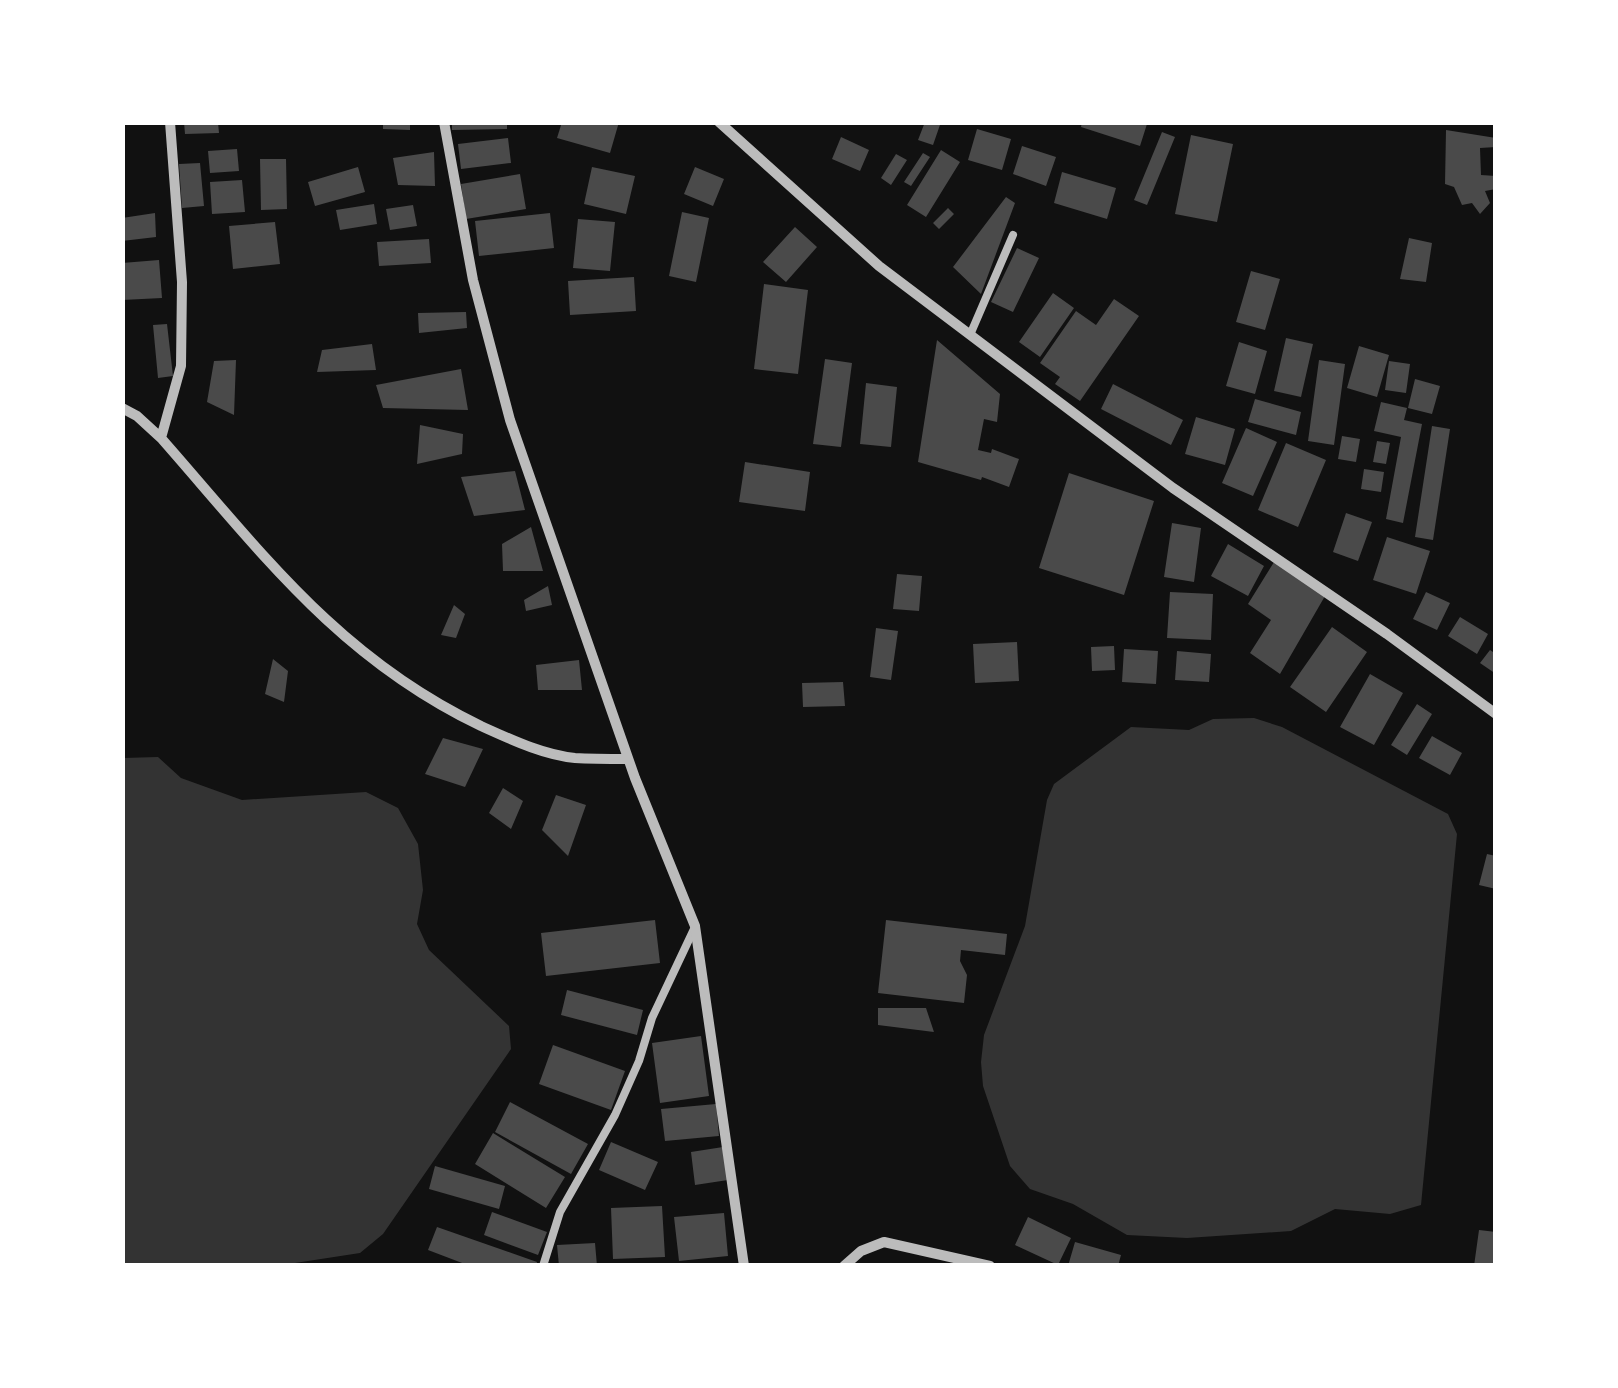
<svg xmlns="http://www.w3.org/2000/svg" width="1618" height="1388" font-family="'DM Sans',sans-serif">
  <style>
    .water { fill: #333 }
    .building { fill: #4a4a4a }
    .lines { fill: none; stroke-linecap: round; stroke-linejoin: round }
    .service { stroke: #bcbcbc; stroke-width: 8 }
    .minor { stroke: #bcbcbc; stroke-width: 10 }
  </style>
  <rect width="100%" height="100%" fill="#111"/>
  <!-- water -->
  <path class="water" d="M1254 718 1282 727 1448 814 1457 834 1421 1205 1390 1214 1335 1209 1291 1231 1187 1238 1127 1235 1073 1204 1030 1189 1010 1166 983 1086 981 1062 984 1035 1025 926 1047 800 1054 784 1131 727 1189 730 1213 719Z
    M158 757 181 778 242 800 366 792 398 808 418 844 423 890 417 924 429 950 509 1026 511 1049 383 1234 360 1253 282 1265H123V758Z"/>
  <!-- building -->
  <path class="building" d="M184 122H218L219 133 185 134Z
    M383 122H410V130L383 129Z
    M452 122H507V129L452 130Z
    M562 122H619L610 153 557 138Z
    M925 122H941L933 145 918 140Z
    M1082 122H1141L1147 124 1140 146 1081 127Z
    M977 129 1011 139 1002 170 968 160Z
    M1446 130 1496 138V147L1480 148 1481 175 1496 176V189L1485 191 1490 203 1480 214 1472 203 1462 205 1454 187 1445 184Z
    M1162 132 1175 137 1147 205 1134 200Z
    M1191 135 1233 144 1217 222 1175 214Z
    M841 137 869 150 860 171 832 159Z
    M508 138 511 163 461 169 458 144Z
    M1022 146 1056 157 1046 186 1013 174Z
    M237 149 239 171 210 173 208 151Z
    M941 150 960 162 926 217 907 205Z
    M434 152 435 186 398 185 393 158Z
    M923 153 930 157 911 186 904 182Z
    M896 154 907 160 891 185 881 178Z
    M260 159H286L287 209 261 210Z
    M200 163 204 206 182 208 179 164Z
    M358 167 365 192 315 206 308 182Z
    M592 167 635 176 626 214 584 204Z
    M695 167 724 179 713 206 684 194Z
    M1062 172 1116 188 1107 219 1054 203Z
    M520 174 526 209 466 219 461 184Z
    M242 180 245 212 212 214 210 182Z
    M1006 197 1015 203 981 294 953 267Z
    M374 204 377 224 340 230 336 210Z
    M413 205 417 226 390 230 386 209Z
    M948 208 954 214 939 229 933 223Z
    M682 212 709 218 696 282 669 276Z
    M155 213 156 237 122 241V218Z
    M550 213 554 248 479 256 475 221Z
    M578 219 615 222 610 271 573 268Z
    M275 222 280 264 233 269 229 226Z
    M795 227 817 247 786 282 763 262Z
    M1409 238 1432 243 1426 282 1400 279Z
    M429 239 431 263 379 266 377 242Z
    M1017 248 1039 258 1013 312 991 302Z
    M159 260 162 298 122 300V263Z
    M1251 271 1280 279 1265 330 1236 322Z
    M634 277 636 311 570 315 568 281Z
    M764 284 808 290 798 374 754 369Z
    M1053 293 1074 308 1040 357 1019 342Z
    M1114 299 1139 316 1080 401 1055 384 1060 377 1040 363 1076 311 1096 325Z
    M466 312 467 328 419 333 418 313Z
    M167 324 173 376 158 378 153 325Z
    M1286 338 1313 344 1301 397 1274 391Z
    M937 340 1000 394 997 422 984 419 978 450 991 453 992 449 1019 459 1009 487 982 477 981 480 918 462Z
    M1239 342 1267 351 1255 394 1226 386Z
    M372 344 376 370 317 372 322 350Z
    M1359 346 1389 355 1377 397 1347 388Z
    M825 359 852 363 841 447 813 444Z
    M236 360 234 415 207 402 214 361Z
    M1319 360 1345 364 1334 445 1308 441Z
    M1389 361 1410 364 1406 393 1385 390Z
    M461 369 468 410 383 408 376 385Z
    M1415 379 1440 386 1432 414 1408 408Z
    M866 383 897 387 891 447 860 444Z
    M1113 384 1183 420 1171 445 1101 409Z
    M1255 399 1301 412 1296 435 1248 422Z
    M1381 402 1407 408 1404 420 1422 424 1403 523 1386 519 1401 437 1374 431Z
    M1196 417 1235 429 1225 465 1185 454Z
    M420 425 463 434 462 454 417 464Z
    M1432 426 1450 429 1433 540 1415 537Z
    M1246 428 1277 442 1253 496 1222 483Z
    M1342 436 1360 439 1356 462 1338 459Z
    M1377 441 1390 443 1386 464 1373 462Z
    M1286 443 1326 460 1298 527 1258 510Z
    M745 462 810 472 805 511 739 502Z
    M1364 469 1384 472 1381 492 1361 489Z
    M515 471 525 510 474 516 461 477Z
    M1069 473 1154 501 1124 595 1039 568Z
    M1346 513 1372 522 1358 561 1333 552Z
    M1172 523 1201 528 1194 582 1164 577Z
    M531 527 543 571H503L502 544Z
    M1387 537 1430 551 1416 594 1373 580Z
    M1228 544 1264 566 1248 596 1211 576Z
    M1274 562 1325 596 1280 674 1250 653 1271 620 1248 604Z
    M897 574 922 576 919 611 893 609Z
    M548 586 552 605 526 611 524 600Z
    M1170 592 1213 594 1211 640 1167 638Z
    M1426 592 1450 603 1437 630 1413 619Z
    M454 605 465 614 456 638 441 635Z
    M1460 617 1488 634 1477 654 1448 636Z
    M1332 627 1367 652 1326 712 1290 687Z
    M876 628 898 631 891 680 870 677Z
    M1017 642 1019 681 975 683 973 644Z
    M1114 646 1115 670 1092 671 1091 647Z
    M1124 649 1158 651 1156 684 1122 682Z
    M1490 650 1496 654V674L1480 663Z
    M1177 651 1211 654 1209 682 1175 680Z
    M273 659 288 671 284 702 265 694Z
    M579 660 582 690H538L536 665Z
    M1370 674 1403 693 1374 745 1340 727Z
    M843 682 845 706 803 707 802 683Z
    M1417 704 1432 714 1407 755 1391 745Z
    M1432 736 1462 753 1450 775 1419 758Z
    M443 738 483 749 465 787 425 774Z
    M503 788 523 801 511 829 489 813Z
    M556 795 586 805 568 856 542 830Z
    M1487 854 1496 856V889L1479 885Z
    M655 920 660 963 546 976 541 933Z
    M886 920 1007 934 1005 955 961 950 960 961 967 975 964 1003 878 993Z
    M567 990 643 1010 637 1035 561 1015Z
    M878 1008H926L934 1032 878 1025Z
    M701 1036 709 1096 660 1103 652 1043Z
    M553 1045 625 1071 611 1110 539 1084Z
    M510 1102 588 1144 571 1174 495 1132Z
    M716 1104 719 1136 665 1141 661 1109Z
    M493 1133 565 1177 546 1208 475 1164Z
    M611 1142 658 1162 645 1190 599 1170Z
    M723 1147 728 1180 695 1185 691 1152Z
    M435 1166 505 1186 499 1209 429 1189Z
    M662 1206 665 1257 613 1259 611 1208Z
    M492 1212 547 1232 538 1255 484 1235Z
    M724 1213 728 1256 679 1261 674 1217Z
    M1028 1217 1071 1238 1058 1265 1015 1245Z
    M437 1227 537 1262 536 1266H470L428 1250Z
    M1479 1230 1496 1232V1266H1474Z
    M1075 1242 1121 1255 1118 1266H1068Z
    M595 1243 597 1266H559L557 1245Z"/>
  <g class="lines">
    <!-- service -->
    <path class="service" d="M970 335 1013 235
      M543 1266 560 1212 615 1115 639 1061 652 1018 694 929"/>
    <!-- minor -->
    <path class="minor" d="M444 122 473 280 510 420 635 778 695 926 744 1266
      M719 122 879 266 1173 488 1387 634 1496 714
      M122 408 137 416 161 438C262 553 339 658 481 726 510 739 543 755 575 758 592 759 610 759 628 759
      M161 438 181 366 182 282 170 122
      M844 1266 861 1251 884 1242 990 1266"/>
  </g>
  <!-- border -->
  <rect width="1618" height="1388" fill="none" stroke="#ffffff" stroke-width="250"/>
</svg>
